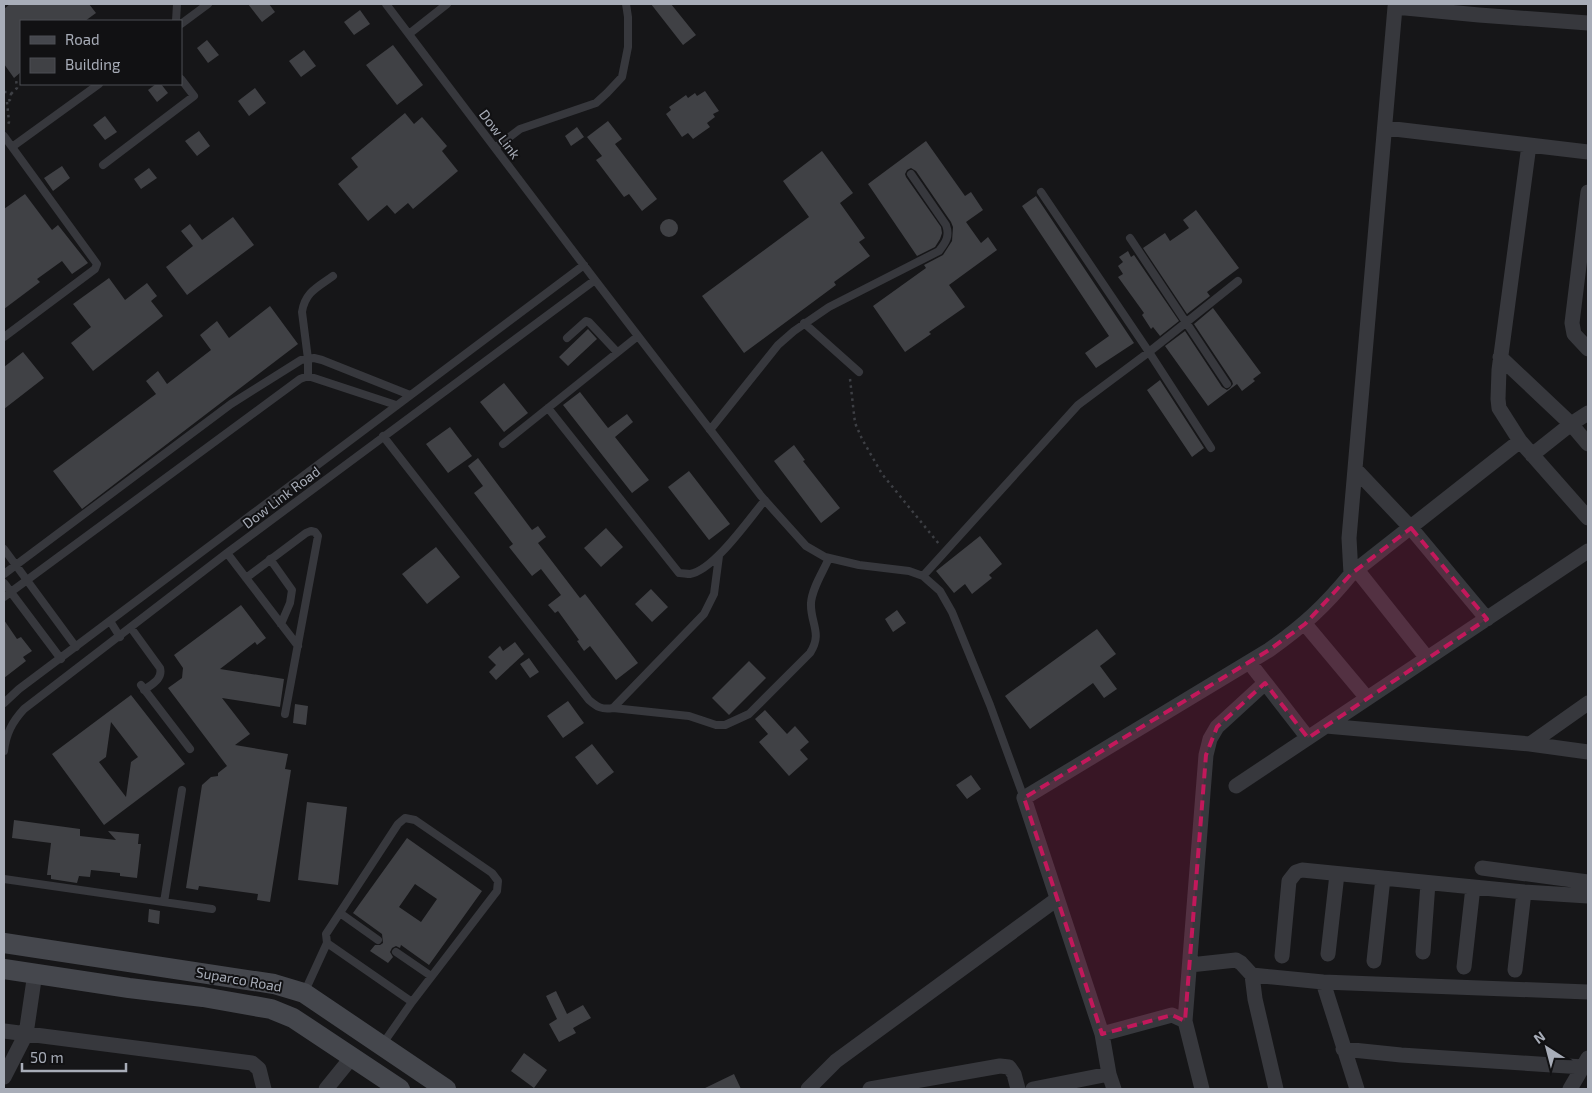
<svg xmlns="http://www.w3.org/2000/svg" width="1592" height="1093" font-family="'Exo 2',sans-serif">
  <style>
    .building { fill: #404145; fill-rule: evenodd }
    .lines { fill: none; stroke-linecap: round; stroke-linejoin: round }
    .path { stroke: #3d3f44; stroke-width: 2.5; stroke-dasharray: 2.5 4; stroke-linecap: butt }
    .lane { stroke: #37383d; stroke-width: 8 }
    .street { stroke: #37383d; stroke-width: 15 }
    .secondary { stroke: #45474d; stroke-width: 20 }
    .marked { fill: #c2185b; fill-opacity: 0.2; stroke: #c2185b; stroke-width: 4; stroke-dasharray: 10 6; stroke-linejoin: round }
    .labels { text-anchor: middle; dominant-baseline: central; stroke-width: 4; stroke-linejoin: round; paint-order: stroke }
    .street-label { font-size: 14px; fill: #a8adb8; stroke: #111113 }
  </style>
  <rect width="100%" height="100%" fill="#161618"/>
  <!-- building -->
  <path class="building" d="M10 4H89L96 13 85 21H21V72L14 78 4 64V9Z
    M248 4H269L275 12 262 22Z
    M651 4H671L696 35 683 45Z
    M360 10 370 24 354 35 344 22Z
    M207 40 219 55 208 63 197 48Z
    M393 45 423 85 397 105 366 65Z
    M304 50 316 66 301 77 289 61Z
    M156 84H161L168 93 157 102 148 90Z
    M255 88 266 103 249 116 238 101Z
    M705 91 719 111 713 114 715 117 707 123 710 127 693 139 688 133 682 137 666 114 671 110 669 107 686 95 688 98 695 93 697 96Z
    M405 113 414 124 422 117 447 146 442 151 458 171 413 209 408 203 395 214 387 205 368 221 338 184 358 167 351 158Z
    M105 116 117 132 105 140 93 125Z
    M608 121 622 139 615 144 657 199 642 211 629 194 624 197 596 160 602 156 587 137Z
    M577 127 584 137 571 146 565 136Z
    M199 131 210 146 197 156 185 141Z
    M926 141 965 196 971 192 983 210 966 222 981 243 988 237 997 250 949 285 965 307 929 332 931 334 905 352 873 306 926 268 924 265 943 255 952 241 953 227 951 222 916 171 911 168 907 170 905 174 906 177 941 227 942 233 940 239 935 247 917 256 868 184Z
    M822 151 853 193 840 203 865 238 859 242 870 256 834 282 836 285 744 353 702 296 809 217 783 181Z
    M62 166 70 178 53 191 44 178Z
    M149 168 157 178 141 189 134 179Z
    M25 194 52 230 58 225 88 263 72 274 62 261 37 279 40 282 4 309V209Z
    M1036 196 1134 343 1096 368 1085 353 1109 336 1022 206Z
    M1196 210 1239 268 1207 292 1210 296 1187 314 1143 248 1165 233 1170 241 1189 228 1183 220Z
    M233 217 254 245 187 295 166 267 193 246 181 231 190 224 202 240Z
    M660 228a9 9 0 1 1 18 0a9 9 0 1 1-18 0Z
    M1128 251 1131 257 1134 255 1179 321 1160 336 1153 327 1151 329 1142 315 1144 313 1118 277 1123 274 1118 266 1123 262 1119 257Z
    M109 278 125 300 147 283 157 296 151 301 163 316 93 371 71 343 91 327 73 304Z
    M270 306 298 344 82 509 53 471 156 394 146 381 158 371 167 384 211 350 200 335 217 321 229 338Z
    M1213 308 1261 373 1253 379 1255 381 1242 391 1237 384 1208 406 1165 346 1185 331 1222 387 1227 390 1230 388 1233 384 1232 381 1194 324Z
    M588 329 597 339 568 366 559 357Z
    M23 352 44 378 4 409V367Z
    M1160 380 1204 448 1192 457 1147 390Z
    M504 383 528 413 504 432 480 402Z
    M580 392 608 428 627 414 633 422 615 437 649 480 632 493 563 405Z
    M450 427 472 456 448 473 426 444Z
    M794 445 805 460 803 461 840 508 821 523 774 461Z
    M478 458 532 530 538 526 546 537 538 543 580 598 585 594 638 663 616 680 590 646 584 651 577 641 579 640 558 611 555 613 548 605 561 595 541 569 532 576 509 547 513 544 474 493 483 486 468 466Z
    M689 471 730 524 709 540 668 487Z
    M606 528 623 547 601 567 584 548Z
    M980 536 1002 564 989 575 992 578 972 594 965 584 954 593 936 571Z
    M436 547 460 577 427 604 402 574Z
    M651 589 668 607 652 622 635 604Z
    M241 605 266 638 257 645 255 642 220 669 284 679 280 707 222 698 250 734 235 745 288 754 285 769 291 770 270 902 257 900 258 894 199 886 198 890 186 888 202 785 211 777 218 776V773L227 766 168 688 182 678 183 668 174 655Z
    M897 610 906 623 893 632 885 619Z
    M4 620 17 639 21 637 32 651 23 657 26 661 4 678Z
    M1097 629 1116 654 1100 666 1117 689 1104 698 1093 683 1030 729 1005 696Z
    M515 642 524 654 496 680 489 672 496 665 488 657 500 646 503 651Z
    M529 658 539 672 530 678 520 664Z
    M749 661 766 678 729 715 712 698Z
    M131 695 185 764 104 825 52 754ZM111 722 138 757 131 762 126 797 99 762 106 757Z
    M568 701 584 723 563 738 547 716Z
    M295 704 308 706 306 725 293 723Z
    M765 710 787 734 795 726 809 742 800 750 808 759 789 776 759 742 768 734 755 719Z
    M592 744 614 772 597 785 575 757Z
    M971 775 981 789 967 799 956 785Z
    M307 802 347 807 338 885 298 880Z
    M14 820 80 829V836L116 840 108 831 139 834 138 844H141L137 878 120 876V873L91 870 90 877 79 876 77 883 51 879V875H47L51 843 12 838Z
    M407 838 482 891 429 965 401 945 400 948 396 946 392 948 390 952 393 957 388 963 370 951 375 945H380L383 943 382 934 353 913ZM415 884 437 899 421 922 399 907Z
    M149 909 160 911 159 924 148 922Z
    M556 991 567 1014 583 1005 591 1018 573 1028 576 1033 559 1042 549 1024 557 1019 546 996Z
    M524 1053 547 1070 534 1088 511 1071Z
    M734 1074 741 1089H703Z"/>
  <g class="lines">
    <!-- path -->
    <path class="path" d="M4 92H8L11 94 10 100 4 102
      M11 94 17 88 16 79
      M7 102 9 122 7 127
      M850 379 855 423 862 439 882 474 939 544"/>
    <!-- lane -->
    <path class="lane" d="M386 4 595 280 761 496 806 546 825 557 859 565 909 571 923 576 940 591 952 612 990 705 1024 798
      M176 21 177 4
      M181 24 208 4
      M409 34 447 4
      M4 136 97 264 95 269 4 337
      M12 147 99 84
      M495 148 520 129 596 103 607 93 622 77 628 47V17L626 4
      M103 165 194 96 181 79
      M1041 192 1149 352 1211 448
      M1130 238 1227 384
      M804 323 859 372
      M567 338 586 321 589 322 617 352
      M308 376V359L302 312C305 292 318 287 333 276
      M548 408 679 573C682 573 687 574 690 574 714 570 749 519 765 500
      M710 430 778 345 794 331 829 307 939 251C946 242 950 236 946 225L911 174
      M383 436 589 700C597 707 602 710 613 708L704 614 714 594 719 556
      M503 444 638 336
      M4 549 76 647
      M227 553 298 646
      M270 559 292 590 290 603 281 624
      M4 574 231 404 301 360 314 358 322 360 410 395
      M923 576 1078 405 1149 352 1238 281
      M246 578 306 533 311 531 315 532 318 536 285 714
      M4 583 61 659
      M4 597 300 379 308 376 396 405
      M110 621 120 637
      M131 628 160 668C163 679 152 684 144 690
      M141 685 190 749
      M4 703 19 689 584 265
      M613 708 689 716 716 725H725L749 714 810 653C823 633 810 623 811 603 812 588 823 572 829 558
      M4 751C6 734 12 722 24 709L227 553 595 280
      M4 879 212 909
      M164 902 182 790
      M340 913 378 940
      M327 943 326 934 398 824 405 818 415 820 492 873 498 881 497 891 412 1002
      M396 952 431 976
      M305 991 327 943 412 1002 382 1045"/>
    <!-- street -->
    <path class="street" d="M1396 4 1395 7 1479 15 1588 23
      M1386 128 1588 152
      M1588 192 1572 323 1574 334 1588 349
      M1500 357 1571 424 1588 444
      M1520 441 1499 408 1498 399 1499 370 1529 145
      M1532 455 1571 424 1588 413
      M1355 469 1411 528 1487 619
      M1357 570 1427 658
      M1351 574 1520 441 1588 518
      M1305 624 1367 698
      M1249 662 1308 738
      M1326 726 1530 744 1588 752
      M1530 744 1588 703
      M1236 786 1588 551
      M1482 868 1588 882
      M1423 952 1428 883
      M1328 954 1337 874
      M1282 956 1289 881 1296 872 1302 870 1524 892 1588 896
      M1374 961 1383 878
      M1190 965 1236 960 1241 963 1252 975 1255 999 1276 1089
      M1464 967 1473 887
      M1515 970 1524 892
      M1252 975 1323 982 1588 992
      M1323 982 1357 1089
      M4 1031 252 1063 259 1069 264 1089
      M1102 1034 1172 1015 1185 1021
      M1343 1049 1401 1055 1583 1067
      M4 1077 26 1034 35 973
      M326 1089 352 1057
      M808 1089 836 1061 1057 899
      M870 1089 1000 1066 1009 1067 1014 1074 1018 1089
      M1033 1089 1109 1074
      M1114 1089 1109 1074 1102 1034 1024 798 1269 650C1303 626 1325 606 1351 574L1349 538 1395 7
      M1202 1089 1185 1021 1206 755 1210 739 1217 727 1265 683
      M1570 1089 1588 1058"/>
    <!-- secondary -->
    <path class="secondary" d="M4 943 274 984 304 993 446 1089
      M4 969 129 988 203 997 271 1009 293 1018 400 1089"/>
  </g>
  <!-- marked area -->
  <path class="marked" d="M1411 528 1487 619 1308 738 1265 683 1217 727 1206 755 1185 1021 1172 1015 1102 1034 1024 798 1269 650 1305 624 1351 574Z"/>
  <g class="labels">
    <!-- street labels -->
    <g class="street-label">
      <text transform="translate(500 134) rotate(53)">Dow Link</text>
      <text transform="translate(281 497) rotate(-37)">Dow Link Road</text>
      <text transform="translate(239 979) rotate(10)">Suparco Road</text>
    </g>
  </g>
  <!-- border -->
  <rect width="1592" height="1093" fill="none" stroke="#a8adb8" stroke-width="10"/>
  <!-- legend -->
  <rect x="20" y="20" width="162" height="65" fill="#111113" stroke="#4d4f55"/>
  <rect x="30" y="36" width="25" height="8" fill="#45474d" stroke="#4d4f55"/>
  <text x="65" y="45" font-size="15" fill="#a8adb8">Road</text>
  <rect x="30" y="58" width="25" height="15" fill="#404145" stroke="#4d4f55"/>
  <text x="65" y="70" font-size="15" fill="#a8adb8">Building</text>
  <!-- north arrow -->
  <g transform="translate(1547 1048) rotate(324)" stroke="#111113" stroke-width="4" paint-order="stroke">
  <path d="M0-4L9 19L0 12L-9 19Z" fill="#a8adb8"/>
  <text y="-8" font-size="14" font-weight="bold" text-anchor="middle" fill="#a8adb8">N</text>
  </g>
  <!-- scale -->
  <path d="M22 1063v8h104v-8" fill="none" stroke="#a8adb8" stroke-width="2.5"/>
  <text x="30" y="1063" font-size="15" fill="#a8adb8" stroke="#111113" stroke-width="4" paint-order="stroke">50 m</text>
</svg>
